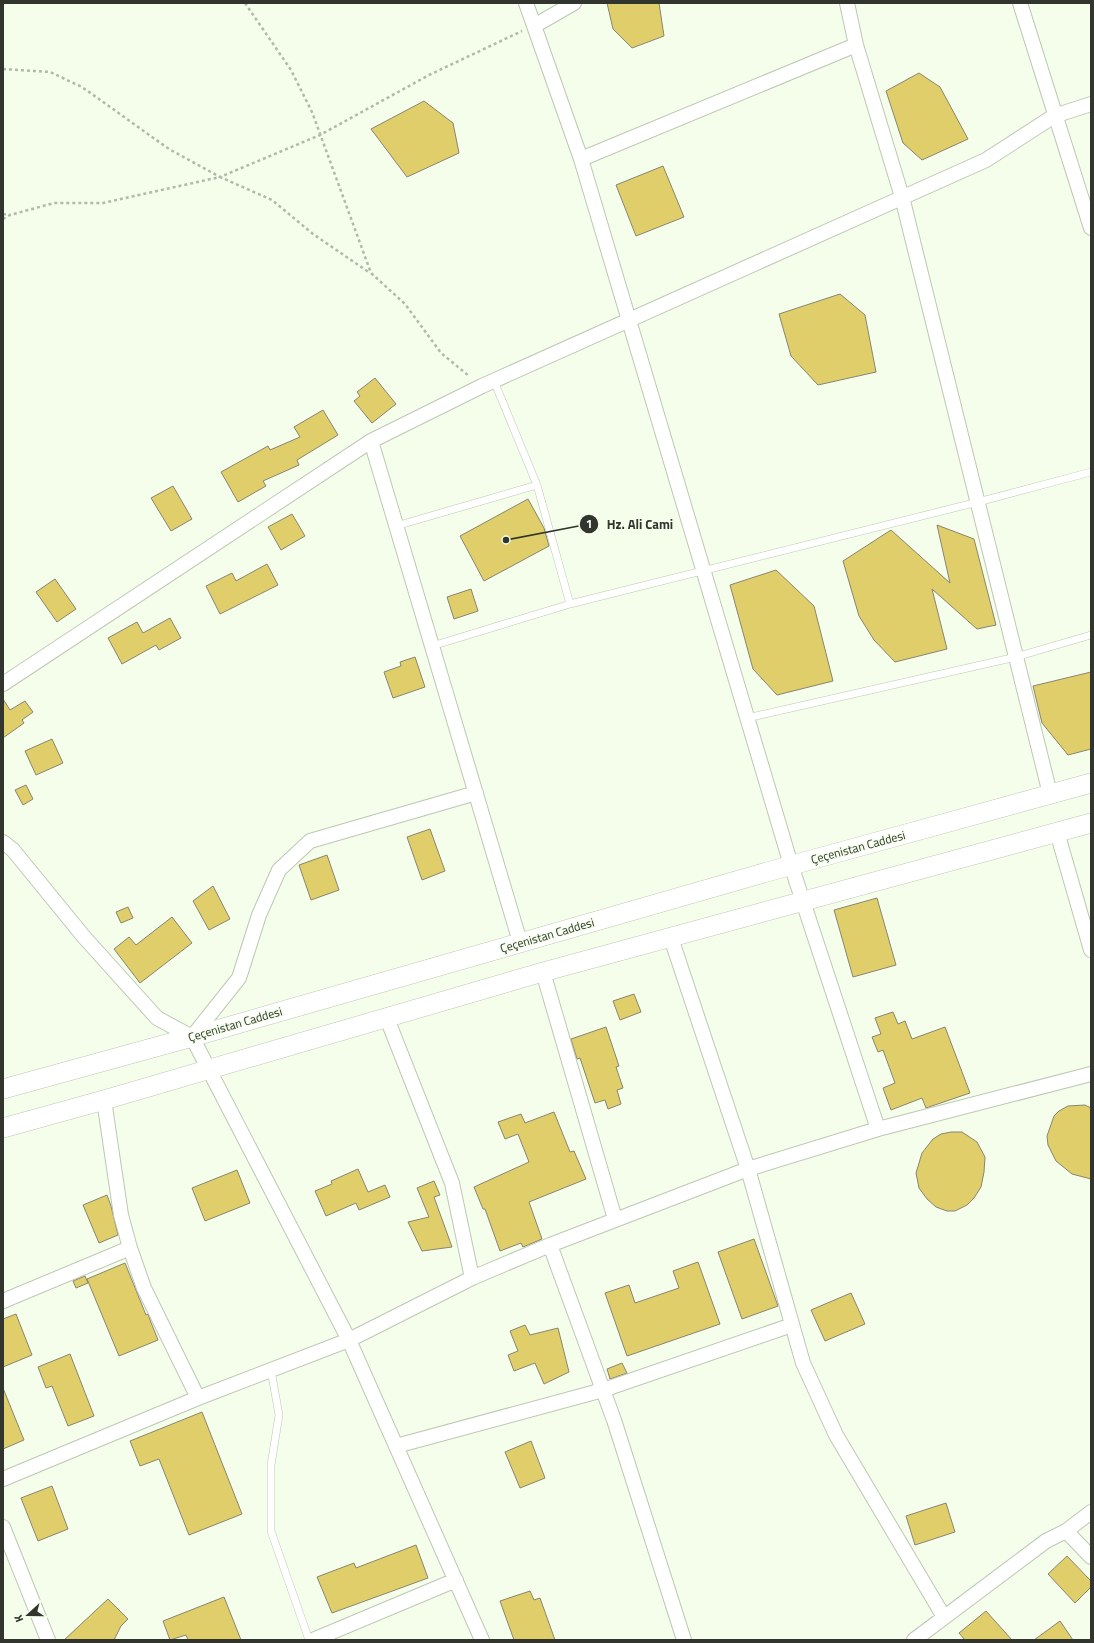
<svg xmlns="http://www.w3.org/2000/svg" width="1094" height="1643" font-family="'Titillium Web',sans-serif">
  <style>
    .building { fill: #e0ce6b; stroke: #888572 }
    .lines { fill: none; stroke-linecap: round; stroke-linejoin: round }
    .lane-casing { stroke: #bec7b5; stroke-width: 8 }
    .street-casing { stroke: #bec7b5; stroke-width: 16 }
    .secondary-casing { stroke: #bec7b5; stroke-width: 20 }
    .path { stroke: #b1b9aa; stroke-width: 2.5; stroke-dasharray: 3 3; stroke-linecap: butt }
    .lane { stroke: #fff; stroke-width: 7 }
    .street { stroke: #fff; stroke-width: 14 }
    .secondary { stroke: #fff; stroke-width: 19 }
    .labels { text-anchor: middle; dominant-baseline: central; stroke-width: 3; stroke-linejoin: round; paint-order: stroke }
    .street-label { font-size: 12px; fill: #31352e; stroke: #f4feeb }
    .leader { fill: none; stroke: #31352e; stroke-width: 1.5 }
    .callout-dot { fill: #31352e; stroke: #f4feeb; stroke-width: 1.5 }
    .mark-label { font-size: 12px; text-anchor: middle; font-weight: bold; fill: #fff }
    .callout-label { font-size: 13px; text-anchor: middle; font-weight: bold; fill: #31352e; stroke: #f4feeb; stroke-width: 3; stroke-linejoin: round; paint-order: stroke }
  </style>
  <rect width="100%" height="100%" fill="#f4feeb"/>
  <!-- building -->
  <path class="building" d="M607 3H659L664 36 632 48 613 29Z
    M919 73 940 87 968 139 922 160 903 143 886 91Z
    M424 101 453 123 459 153 407 177 371 129Z
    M663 166 684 217 636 236 616 185Z
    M840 294 865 315 876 372 818 385 791 356 779 314Z
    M375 378 396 404 372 423 354 401 360 396 357 392Z
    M323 410 338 435 297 460 299 465 263 481 266 486 238 502 221 472 268 446 270 450 300 437 294 427Z
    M173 486 192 519 171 531 151 498Z
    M528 499 544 528 549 546 484 581 460 536Z
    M292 514 305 536 281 550 268 527Z
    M937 525 974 539 996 625 977 629 932 589 947 649 895 662 874 640 859 616 843 561 891 530 950 583Z
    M267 564 278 585 220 614 206 586 232 573 236 581Z
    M776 570 814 606 833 681 777 695 753 669 730 585Z
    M55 579 76 609 57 622 36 592Z
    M471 589 478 611 454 619 447 597Z
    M170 618 181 638 159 650 156 645 122 664 108 638 137 622 143 633Z
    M415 657 425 687 393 698 384 672 401 666 400 662Z
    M1091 672V749L1068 755 1042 723 1033 686Z
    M3 699 10 710 25 701 33 712 22 720 24 723 3 738Z
    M52 739 63 763 36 775 25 751Z
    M26 785 33 799 23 805 15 790Z
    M430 829 445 871 422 880 407 837Z
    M327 855 339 890 311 900 299 865Z
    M213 886 230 919 209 930 193 901Z
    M877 898 896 965 853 977 834 910Z
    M128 907 133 918 121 923 116 912Z
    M172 917 192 943 140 983 114 949 129 937 136 945Z
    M634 994 641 1012 620 1020 613 1001Z
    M893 1012 898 1024 905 1021 912 1039 945 1027 970 1093 926 1108 922 1098 891 1110 883 1088 895 1083 883 1050 878 1052 872 1037 881 1034 875 1018Z
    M606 1027 619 1066 616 1067 623 1088 617 1090 621 1104 608 1109 605 1100 595 1103 580 1058 577 1059 571 1039Z
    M1085 1105 1091 1108V1179L1072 1174 1056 1161 1048 1145 1047 1136 1054 1116 1059 1111 1068 1106Z
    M554 1112 570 1152 574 1151 586 1179 529 1202 542 1239 523 1247 521 1243 500 1251 485 1209H483L474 1187 529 1162 518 1134 505 1139 498 1122 521 1114 525 1123Z
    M951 1132H962L977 1142 985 1157 984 1172 981 1187 974 1198 967 1205 955 1211H947L936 1207 927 1199 919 1188 916 1173 922 1153 933 1139 941 1134Z
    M358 1169 368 1192 385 1185 390 1197 359 1210 356 1203 326 1216 315 1191 332 1184 331 1181Z
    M237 1170 250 1203 205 1221 192 1188Z
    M434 1181 440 1195 434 1197 452 1247 422 1251 408 1222 429 1217 417 1188Z
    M107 1195 111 1206 118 1235 99 1243 83 1205Z
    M754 1239 778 1306 742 1319 718 1252Z
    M698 1262 720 1324 627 1356 605 1293 629 1285 635 1303 679 1288 673 1271Z
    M125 1263 146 1315 148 1314 150 1320 158 1340 119 1356 87 1279Z
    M85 1276 88 1283 76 1288 73 1281Z
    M851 1293 865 1324 825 1341 811 1310Z
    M16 1314 32 1355 3 1367V1319Z
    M525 1325 530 1335 558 1328 569 1372 544 1384 535 1363 514 1371 508 1355 518 1351 510 1331Z
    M70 1354 94 1416 68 1426 52 1386 46 1388 38 1367Z
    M622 1363 627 1373 610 1379 607 1369Z
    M3 1388 24 1440 3 1449Z
    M202 1412 242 1514 189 1535 159 1459 140 1466 130 1441Z
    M531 1441 545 1478 520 1488 505 1452Z
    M52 1486 68 1529 38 1541 21 1498Z
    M946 1503 955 1532 915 1545 906 1516Z
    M416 1545 428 1578 332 1613 317 1577 354 1563 356 1568Z
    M1067 1556 1091 1581V1587L1075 1603 1048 1574Z
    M530 1591 534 1600 540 1598 555 1640H514L500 1601Z
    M224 1597 241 1640H188L186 1635 170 1640 163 1621Z
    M108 1599 128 1619 121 1626 114 1640H64Z
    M986 1611 1012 1640H965L959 1633Z
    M1060 1621 1073 1640H1034Z"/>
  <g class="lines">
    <defs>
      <path id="lane" d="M494 381 537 485 570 604
        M396 526 537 485
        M432 646 570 604 978 502 1091 472
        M747 718 1016 657 1091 635
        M271 1370 279 1415 271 1465V1531L309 1640"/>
      <path id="street" d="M526 3 581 159
        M847 3 856 45 902 197 1050 794
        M1020 3 1091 228
        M534 26 574 3
        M856 45 581 159 791 865 878 1129
        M371 441 520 942
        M3 684 371 441 482 386 986 160 1054 116 1091 104
        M1057 832 1091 950
        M3 842 13 850 84 937 157 1018 192 1037 349 1340 482 1640
        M671 938 748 1169 803 1363 836 1435 944 1617
        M543 972 615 1219
        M386 1016 452 1183 472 1278
        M192 1037 239 978 259 915 279 870 310 841 476 793
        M104 1100 121 1215 130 1248 144 1288 198 1398
        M550 1245 614 1420 684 1640
        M3 1301 130 1248
        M396 1446 603 1390 792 1325
        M3 1479 198 1398 349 1340 472 1278 550 1245 748 1169 878 1129 1091 1074
        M3 1527 48 1640
        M1066 1531 1091 1512
        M313 1640 456 1580
        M914 1640 1046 1541 1066 1531 1091 1557"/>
      <path id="secondary" d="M3 1089 192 1037 767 872 1091 783
        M3 1128 104 1100 543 972 1091 823"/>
    </defs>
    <!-- lane casing -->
    <use href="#lane" class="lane-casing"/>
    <!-- street casing -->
    <use href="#street" class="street-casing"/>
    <!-- secondary casing -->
    <use href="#secondary" class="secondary-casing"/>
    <!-- path -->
    <path class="path" d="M245 3 291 70 312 112 371 273 405 304 441 353 469 376
      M3 69 50 72 82 87 169 149 220 177 320 135 429 75 522 31
      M3 214 10 215
      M3 219 10 215 54 203H103L220 177 272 200 313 234 370 273"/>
    <!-- lane -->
    <use href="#lane" class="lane"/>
    <!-- street -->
    <use href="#street" class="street"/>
    <!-- secondary -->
    <use href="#secondary" class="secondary"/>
  </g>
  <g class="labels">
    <!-- street labels -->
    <g class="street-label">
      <text transform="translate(858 847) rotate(-15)">Çeçenistan Caddesi</text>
      <text transform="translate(547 935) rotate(-16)">Çeçenistan Caddesi</text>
      <text transform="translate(235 1024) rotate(-16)">Çeçenistan Caddesi</text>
    </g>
  </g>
  <!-- callouts -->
  <path class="leader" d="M506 540L589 524"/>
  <g class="callout-dot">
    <circle cx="506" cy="540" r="4"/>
    <circle cx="589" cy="524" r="10"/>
  </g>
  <g class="mark-label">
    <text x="589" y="528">1</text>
  </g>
  <g class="callout-label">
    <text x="640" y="529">Hz. Ali Cami</text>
  </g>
  <!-- border -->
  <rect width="1094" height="1643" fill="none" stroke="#31352e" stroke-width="8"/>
  <!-- north arrow -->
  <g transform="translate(28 1615) rotate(249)" stroke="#f4feeb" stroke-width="3" paint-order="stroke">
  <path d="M0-3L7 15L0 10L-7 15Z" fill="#31352e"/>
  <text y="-6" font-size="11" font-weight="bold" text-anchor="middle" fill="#31352e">K</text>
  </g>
</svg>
